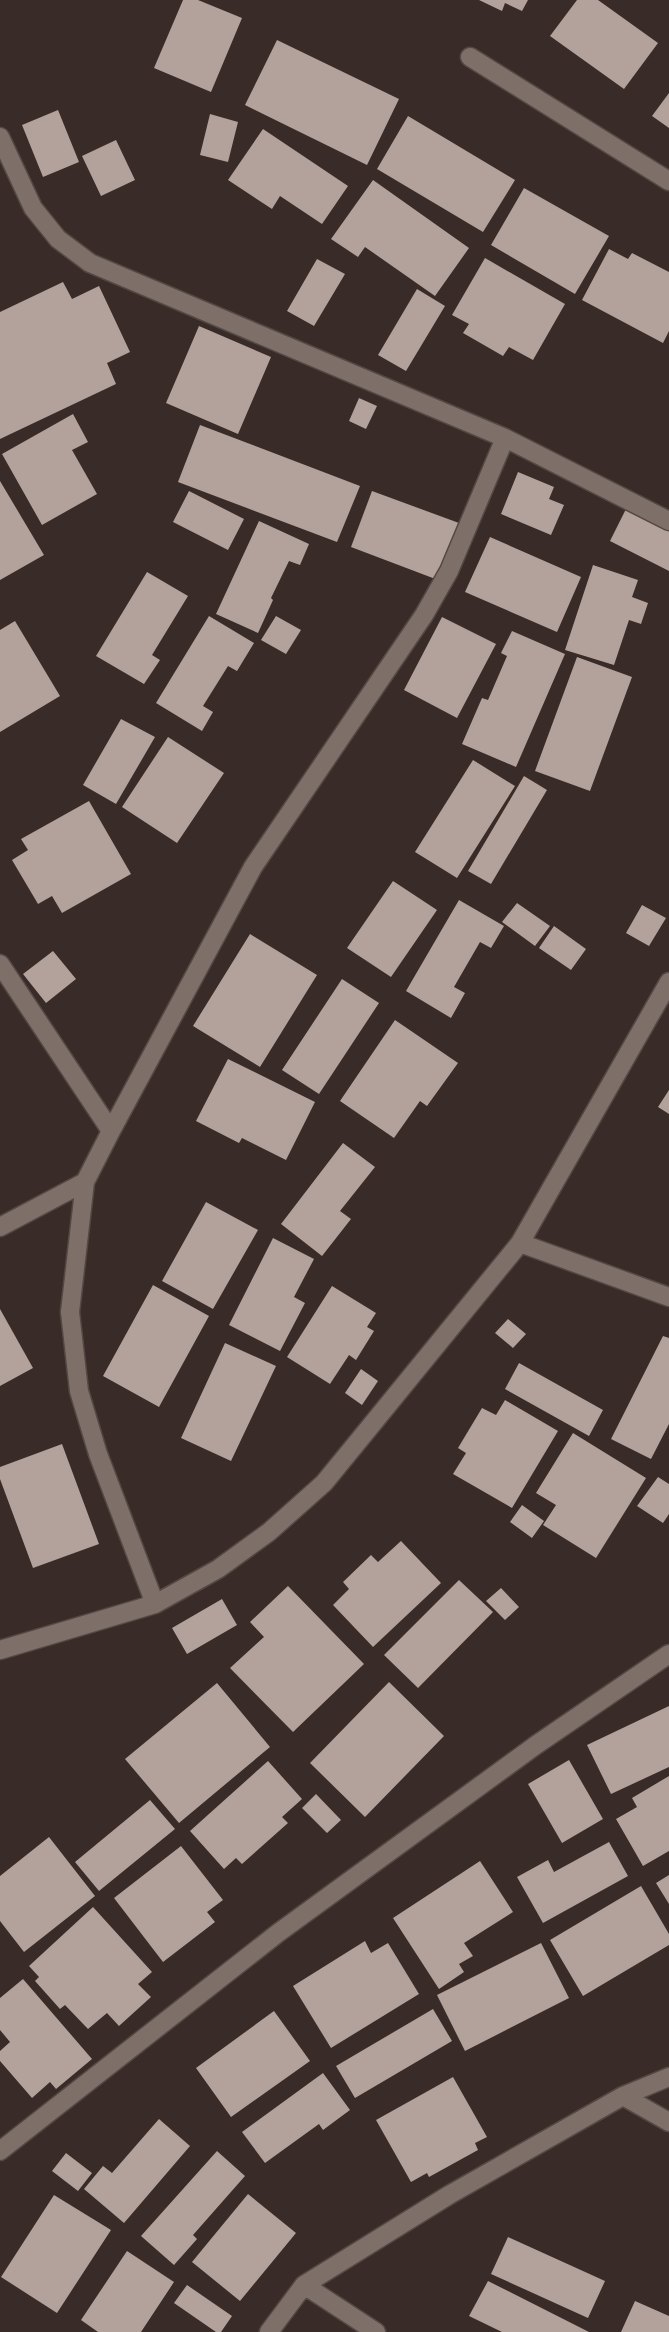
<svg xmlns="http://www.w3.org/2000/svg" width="669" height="2332" font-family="Quicksand,sans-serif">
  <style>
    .building { fill: #b3a29c }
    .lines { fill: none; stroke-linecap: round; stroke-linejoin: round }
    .minor-casing { stroke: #544844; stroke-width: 21 }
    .minor { stroke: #7f6f69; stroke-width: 18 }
  </style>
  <rect width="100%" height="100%" fill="#392b27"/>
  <!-- building -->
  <path class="building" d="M183 0H198L242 18 211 92 154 68Z
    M479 0H528L522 11 505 3 502 11Z
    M577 0H598L658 43 624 89 550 36Z
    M277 40 399 99 367 165 245 105Z
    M669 93V128L652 116Z
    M58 110 79 162 43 177 22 125Z
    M210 114 238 122 228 162 200 155Z
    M408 116 515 180 483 232 377 169Z
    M263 129 348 186 322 224 280 196 272 209 228 180Z
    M116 140 135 180 101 196 82 156Z
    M373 180 469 248 435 296 365 247 358 257 331 239Z
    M524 188 609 236 575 294 491 245Z
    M609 249 628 259 632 253 669 272V331L663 343 582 300Z
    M485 258 565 304 533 360 509 347 503 356 463 333 469 324 452 315Z
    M317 259 345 274 314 326 287 311Z
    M63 282 72 299 99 286 130 352 107 363 116 384 0 439V312Z
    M417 289 445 306 406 371 378 355Z
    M199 326 271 357 238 434 166 403Z
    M359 398 377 406 366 429 349 421Z
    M73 414 88 442 72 450 97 494 42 525 2 454Z
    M200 425 360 486 337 542 178 482Z
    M518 472 554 487 549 499 564 505 551 535 501 514Z
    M0 481 44 555 0 580Z
    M189 491 244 519 228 550 173 522Z
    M372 491 459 523 438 580 351 547Z
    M627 507 669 528V571L610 541Z
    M259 521 309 544 300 565 289 561 271 598 273 600 258 633 216 614Z
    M490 537 581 577 557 632 465 592Z
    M593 565 638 580 632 597 648 603 641 624 629 620 614 665 565 650Z
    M147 572 188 596 152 655 160 660 144 684 96 656Z
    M209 616 254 643 237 671 228 666 203 706 213 712 202 731 156 703Z
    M276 616 301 630 286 654 261 640Z
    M442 617 496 644 457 718 404 690Z
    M15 621 60 696 0 732V630Z
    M512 631 565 654 516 767 462 744 482 698 488 700 507 656 501 653Z
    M577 657 632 677 590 791 535 771Z
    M121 719 155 737 116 804 83 785Z
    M168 737 224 773 177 843 122 807Z
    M473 760 515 786 457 878 415 852Z
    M524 776 547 790 491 884 468 871Z
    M89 801 131 874 62 913 52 896 38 904 12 860 28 850 21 839Z
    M393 881 437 910 391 977 347 948Z
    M459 900 504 926 491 948 480 942 454 987 465 993 451 1018 406 991Z
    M517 903 550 926 535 946 502 922Z
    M642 905 666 918 649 946 626 933Z
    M554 926 586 949 571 970 539 948Z
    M250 934 317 975 260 1067 193 1026Z
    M53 951 76 979 46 1003 23 974Z
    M342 979 379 1003 319 1094 282 1070Z
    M395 1020 458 1063 427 1106 420 1101 394 1138 340 1101Z
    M228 1059 315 1102 286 1160 242 1138 239 1143 196 1121Z
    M669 1090V1114L658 1107Z
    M343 1143 375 1167 340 1211 351 1219 322 1256 281 1224Z
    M206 1202 258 1230 213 1309 162 1281Z
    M273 1238 314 1259 294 1297 305 1303 280 1351 229 1325Z
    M153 1285 209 1316 159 1407 103 1376Z
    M332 1286 376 1313 367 1327 374 1331 356 1360 349 1355 330 1384 287 1357Z
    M0 1309 33 1368 0 1386Z
    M508 1319 526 1334 513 1348 495 1333Z
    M663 1336 669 1338V1424L651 1459 611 1439Z
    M225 1343 276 1366 231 1461 181 1438Z
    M519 1363 603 1410 589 1436 505 1389Z
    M361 1369 378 1381 362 1405 345 1393Z
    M505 1400 558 1431 512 1508 453 1474 466 1453 458 1448 482 1408 496 1415Z
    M573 1433 646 1478 596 1558 543 1525 556 1505 536 1493Z
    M62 1444 99 1544 33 1568 0 1479V1467Z
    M658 1477 669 1484V1514L663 1523 637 1506Z
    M522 1505 544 1521 532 1538 510 1522Z
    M401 1541 441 1583 373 1647 333 1605 349 1589 343 1582 371 1555 378 1562Z
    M459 1580 493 1612 418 1688 384 1655Z
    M288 1586 364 1664 293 1732 230 1668 264 1637 250 1622Z
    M501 1588 519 1607 505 1620 486 1601Z
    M222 1599 237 1625 187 1654 172 1628Z
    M389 1682 444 1736 365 1817 310 1763Z
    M217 1683 270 1747 179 1823 125 1759Z
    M669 1706V1767L611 1794 587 1745Z
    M569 1760 603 1819 562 1843 528 1784Z
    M268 1761 302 1799 282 1817 288 1823 242 1864 236 1858 224 1869 190 1831Z
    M669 1776V1851L643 1866 616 1819 637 1807 632 1798Z
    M316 1794 341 1820 327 1833 302 1808Z
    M150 1800 175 1829 99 1891 75 1862Z
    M49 1837 95 1896 24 1952 0 1921V1876Z
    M609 1842 628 1876 543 1923 517 1877 548 1860 554 1872Z
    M181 1846 223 1900 207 1912 215 1922 163 1962 114 1898Z
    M480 1861 513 1912 464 1943 473 1956 459 1964 464 1972 439 1989 393 1918Z
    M669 1875V1904L656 1883Z
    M641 1886 669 1934V1945L583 1996 550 1940Z
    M93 1907 152 1972 138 1984 151 1997 119 2026 107 2013 88 2029 65 2005 60 2009 35 1981 39 1977 29 1966Z
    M365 1941 371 1953 388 1943 419 1994 331 2048 293 1986Z
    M541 1943 569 1998 465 2051 437 1995Z
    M23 1979 92 2059 56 2089 50 2082 32 2098 0 2061V2051L10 2042 0 2030V1998Z
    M433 2009 452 2041 355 2098 336 2066Z
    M274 2011 310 2061 231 2117 196 2068Z
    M323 2073 350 2110 323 2130 319 2124 265 2163 242 2132Z
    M453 2077 487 2137 475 2143 478 2150 429 2177 427 2173 411 2182 376 2120Z
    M159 2119 190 2146 124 2223 84 2189 103 2166 112 2173Z
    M217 2151 245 2176 193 2235 197 2239 174 2265 141 2236Z
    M66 2153 92 2173 78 2191 52 2171Z
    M248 2194 296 2233 240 2301 192 2262Z
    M54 2195 111 2230 57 2313 1 2277Z
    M508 2237 605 2281 588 2318 491 2274Z
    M127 2251 174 2282 141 2332H98L81 2320Z
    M488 2281 589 2332H502L469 2316Z
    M187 2285 232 2316 221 2332H216L174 2303Z
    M635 2301 669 2316V2332H621Z"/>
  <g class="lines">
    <defs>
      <path id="minor" d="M470 57 669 181
        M0 137 33 208 58 239 90 263 505 438 669 521
        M0 964 111 1131 85 1182 70 1312 79 1391 98 1454 155 1604 0 1650
        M111 1131 253 867 424 615 449 571 505 438
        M0 1227 85 1182
        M520 1243 669 1297
        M155 1604 218 1569 269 1532 324 1483 360 1439 520 1243 669 982
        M623 2096 669 2122
        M0 2151 278 1933 536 1745 669 1654
        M304 2285 376 2332
        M269 2332 304 2285 449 2195 623 2096 669 2077"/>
    </defs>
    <!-- minor casing -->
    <use href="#minor" class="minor-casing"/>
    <!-- minor -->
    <use href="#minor" class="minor"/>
  </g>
</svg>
